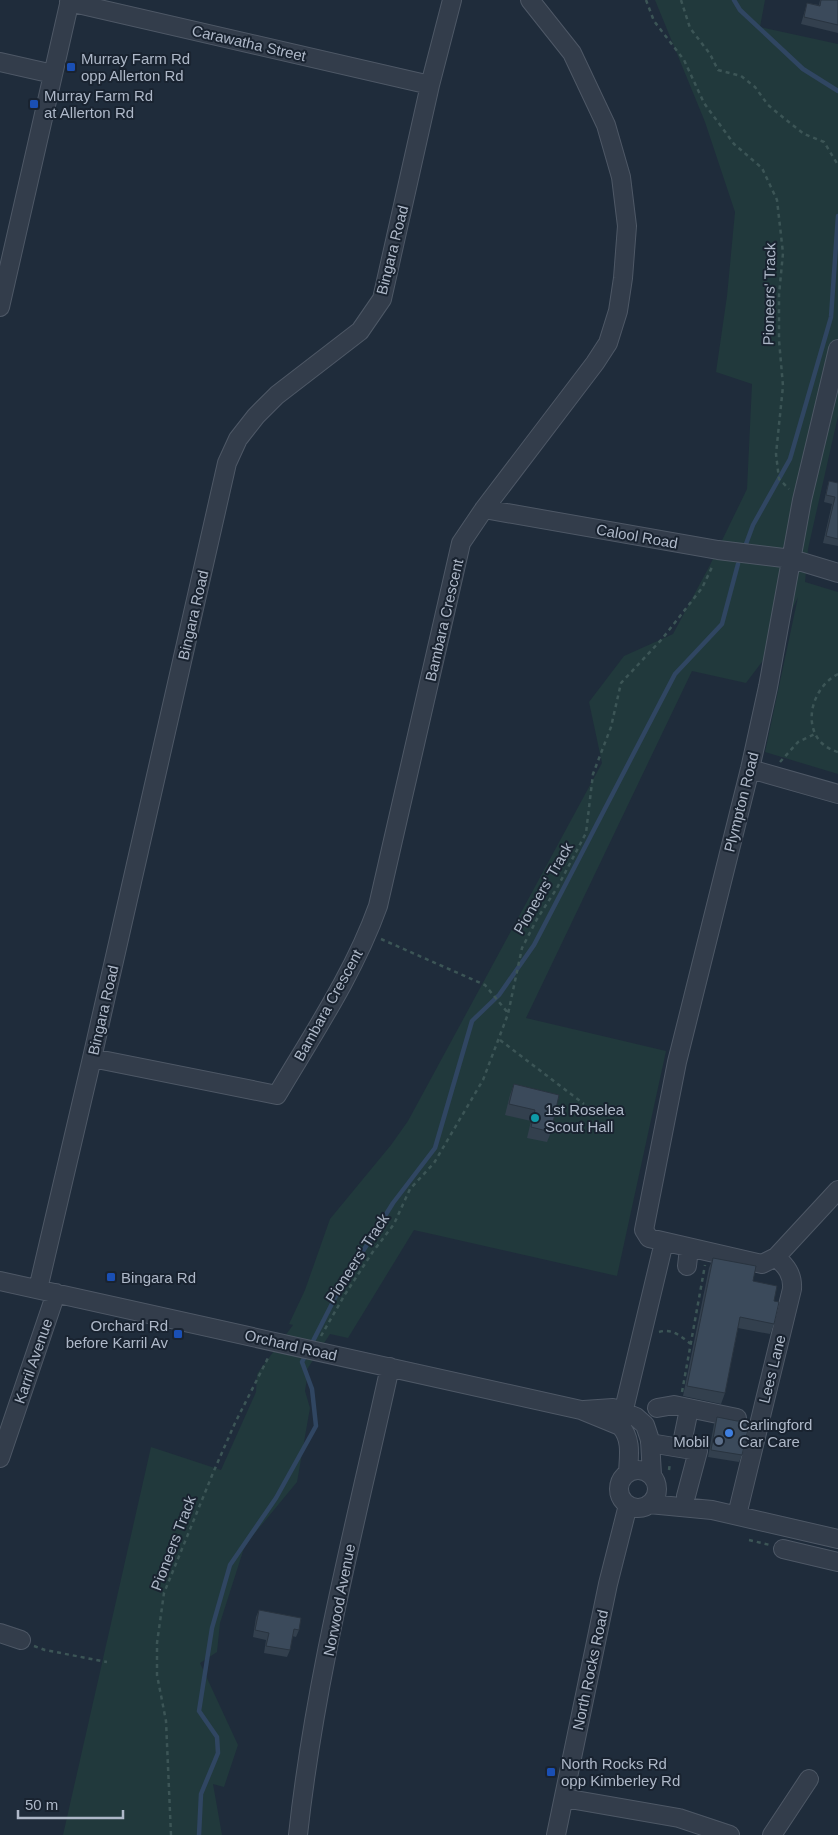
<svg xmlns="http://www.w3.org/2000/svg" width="838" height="1835" font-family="Helvetica,sans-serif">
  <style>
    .green { fill: #21393c }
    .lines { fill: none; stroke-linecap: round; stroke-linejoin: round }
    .stream { stroke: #304662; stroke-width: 4.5 }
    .minor-casing { stroke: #4e5866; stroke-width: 20 }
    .path { stroke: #3c5556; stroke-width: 2.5; stroke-dasharray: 4 4; stroke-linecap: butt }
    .minor { stroke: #333d4b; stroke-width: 18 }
    .wall { fill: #33404e }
    .building { fill: #3b4a5b; stroke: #293440 }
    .transit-dot { fill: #1a4fb4; stroke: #192330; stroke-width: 2 }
    .culture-dot { fill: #0f9aa8; stroke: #192330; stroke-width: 2 }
    .shop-dot { fill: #3f7fe0; stroke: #192330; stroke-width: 2 }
    .service-dot { fill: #5c6f8a; stroke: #192330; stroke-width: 2 }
    .labels { text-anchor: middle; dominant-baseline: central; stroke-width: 4; stroke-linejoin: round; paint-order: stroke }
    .street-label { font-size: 15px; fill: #aeb8c8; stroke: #192330 }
    .poi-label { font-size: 15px; fill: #aeb8c8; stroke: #192330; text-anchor: start }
  </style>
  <rect width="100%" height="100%" fill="#1f2c3b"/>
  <!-- green -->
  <path class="green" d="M655 0H765L760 27 838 44V416L808 549 805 582 838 592V774L765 752 798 597 777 642 746 683 692 671 526 1018 666 1051 617 1276 414 1230 348 1338 330 1334 306 1371 308 1372 305 1391 310 1408 297 1482 245 1545 220 1623 217 1652 200 1663 238 1745 224 1787 213 1784 222 1835H63L151 1447 221 1470 256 1392 257 1374 293 1325 289 1324 305 1290 330 1219 391 1145 408 1121 602 763 589 702 624 656 673 634 710 565 747 489 752 384 716 372 727 296 735 212 705 122Z"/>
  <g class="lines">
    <!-- stream -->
    <path class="stream" d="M734 0 740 10 803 69 838 91
      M746 544 753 525 790 459 831 317 838 216
      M311 1345 340 1288 393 1203 435 1148 472 1021 499 995 534 945 675 674 722 624 738 564
      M199 1835 201 1794 218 1753 217 1737 199 1711 212 1628 230 1565 276 1498 316 1426 312 1389 302 1362 306 1354"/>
    <defs>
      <path id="minor" d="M69 2 430 85
        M0 62 53 74
        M0 307 70 0
        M838 349 802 500 768 687 750 769 677 1062 644 1230 649 1238 762 1264 776 1257 838 1190
        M484 509 718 550 792 559 838 573
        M750 769 838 794
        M92 1058 277 1095C313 1034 354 973 378 906L461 543 484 509 595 363 608 343 618 311 623 278 627 226 621 177 606 125 572 53 530 0
        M687 1266 689 1248
        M0 1281 581 1410 620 1426C632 1438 629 1456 628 1472
        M38 1289 92 1058 227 463 238 439 256 416 277 395 360 331 382 299 430 85 452 0
        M657 1408 674 1405 737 1418
        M584 1410 613 1408 636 1417 645 1425 650 1440 652 1475
        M620 1426 664 1242
        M650 1443 698 1451 686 1496
        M681 1448 689 1409
        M0 1458 56 1293
        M619 1489a19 19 0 1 1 38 0a19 19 0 1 1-38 0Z
        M649 1504 712 1510 838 1539
        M737 1515 792 1289C793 1274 786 1266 776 1257
        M783 1549 838 1562
        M0 1633 21 1640
        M564 1798 679 1818 730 1835
        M298 1835C315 1677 356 1522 390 1367
        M556 1835 608 1584 628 1505
        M772 1835 809 1779"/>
    </defs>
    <!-- minor casing -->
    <use href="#minor" class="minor-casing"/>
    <!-- path -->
    <path class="path" d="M646 0 654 21 684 60 704 103 734 144 762 168 777 200 783 253 779 295V340L783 386 776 454 779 479 789 489
      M681 0 690 28 710 54 718 70 741 76 755 87 768 105 785 119 804 134 824 142 838 165
      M838 674C807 690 799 741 838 752
      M780 762 798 742 815 734
      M381 939 485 985 508 1013
      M500 1040 584 1104
      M659 1332C672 1328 680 1336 691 1344
      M321 1336 344 1296 372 1253 394 1224 410 1189 434 1163 483 1080 508 1014 522 948 537 919 557 888 586 833 593 774 611 727 621 683 662 639 702 588 713 565
      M682 1392 705 1265
      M669 1470 670 1462
      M749 1540 770 1545
      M34 1646 45 1650 107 1662
      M171 1835 166 1721 157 1675V1643L164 1593 213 1473 235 1423 269 1356"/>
    <!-- minor -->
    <use href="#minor" class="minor"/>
  </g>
  <!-- wall -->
  <path class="wall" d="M820 0H838V33L801 24 807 3 819 5Z
    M829 481 838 483V546L823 543 832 504 824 502 827 488Z
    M514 1084 559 1095 551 1132 547 1142 527 1138 531 1121 505 1115 510 1095Z
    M713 1258 753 1281 774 1301V1324L770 1334 738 1328 725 1393 721 1404 683 1396 709 1268Z
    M717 1417 742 1455 739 1462 708 1457 714 1424Z
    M259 1610 299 1630 296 1637 292 1636 290 1650 287 1657 264 1653 266 1640 253 1637 256 1617Z"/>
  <!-- building -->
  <path class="building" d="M821 0H838V25L804 17 807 3 820 6Z
    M829 481 838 483V539L826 536 835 497 826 495Z
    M514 1084 559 1095 551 1132 531 1127 535 1110 509 1104Z
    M713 1258 756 1266 753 1281 777 1286 774 1301 779 1302 774 1324 740 1317 725 1393 687 1386Z
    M717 1417 737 1421H750L742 1455 711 1450Z
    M259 1610 301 1618 299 1630 294 1629 290 1650 266 1646 269 1633 255 1630Z"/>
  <!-- markers -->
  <g class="transit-dot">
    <rect x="66" y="62" width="10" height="10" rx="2.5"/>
    <rect x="29" y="99" width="10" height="10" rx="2.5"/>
    <rect x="106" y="1272" width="10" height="10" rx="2.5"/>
    <rect x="173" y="1329" width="10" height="10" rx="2.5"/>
    <rect x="546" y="1767" width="10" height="10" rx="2.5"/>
  </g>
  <circle class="culture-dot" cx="535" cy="1118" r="5"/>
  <circle class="shop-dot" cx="729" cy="1433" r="5"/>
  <circle class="service-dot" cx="719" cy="1441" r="5"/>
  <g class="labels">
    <!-- street labels -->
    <g class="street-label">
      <text transform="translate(249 43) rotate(13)">Carawatha Street</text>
      <text transform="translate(392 250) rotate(-76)">Bingara Road</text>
      <text transform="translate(769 294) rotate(-89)">Pioneers' Track</text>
      <text transform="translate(637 536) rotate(10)">Calool Road</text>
      <text transform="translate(193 615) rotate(-77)">Bingara Road</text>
      <text transform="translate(444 620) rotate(-77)">Bambara Crescent</text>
      <text transform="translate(741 802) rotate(-76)">Plympton Road</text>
      <text transform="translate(543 888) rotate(-60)">Pioneers' Track</text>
      <text transform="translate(328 1005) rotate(-61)">Bambara Crescent</text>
      <text transform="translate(103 1010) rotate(-77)">Bingara Road</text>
      <text transform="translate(357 1258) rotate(-57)">Pioneers' Track</text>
      <text transform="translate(291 1345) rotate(13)">Orchard Road</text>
      <text transform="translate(33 1361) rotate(-71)">Karril Avenue</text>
      <text transform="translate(772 1369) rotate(-76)">Lees Lane</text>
      <text transform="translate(173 1543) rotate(-69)">Pioneers Track</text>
      <text transform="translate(339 1600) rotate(-79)">Norwood Avenue</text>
      <text transform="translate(590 1670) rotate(-78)">North Rocks Road</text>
    </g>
    <!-- poi labels -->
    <g class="poi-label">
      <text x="81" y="58">Murray Farm Rd<tspan x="81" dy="17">opp Allerton Rd</tspan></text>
      <text x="44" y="95">Murray Farm Rd<tspan x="44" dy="17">at Allerton Rd</tspan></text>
      <text x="545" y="1109">1st Roselea<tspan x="545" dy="17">Scout Hall</tspan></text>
      <text x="121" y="1277">Bingara Rd</text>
      <text x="168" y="1325" text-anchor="end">Orchard Rd<tspan x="168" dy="17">before Karril Av</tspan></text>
      <text x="739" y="1424">Carlingford<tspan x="739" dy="17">Car Care</tspan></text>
      <text x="709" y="1441" text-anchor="end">Mobil</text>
      <text x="561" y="1763">North Rocks Rd<tspan x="561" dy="17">opp Kimberley Rd</tspan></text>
    </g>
  </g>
  <!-- scale -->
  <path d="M18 1810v8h105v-8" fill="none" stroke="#aeb8c8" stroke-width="2.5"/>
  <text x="25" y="1810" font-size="15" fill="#aeb8c8" stroke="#192330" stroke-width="4" paint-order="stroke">50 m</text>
</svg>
